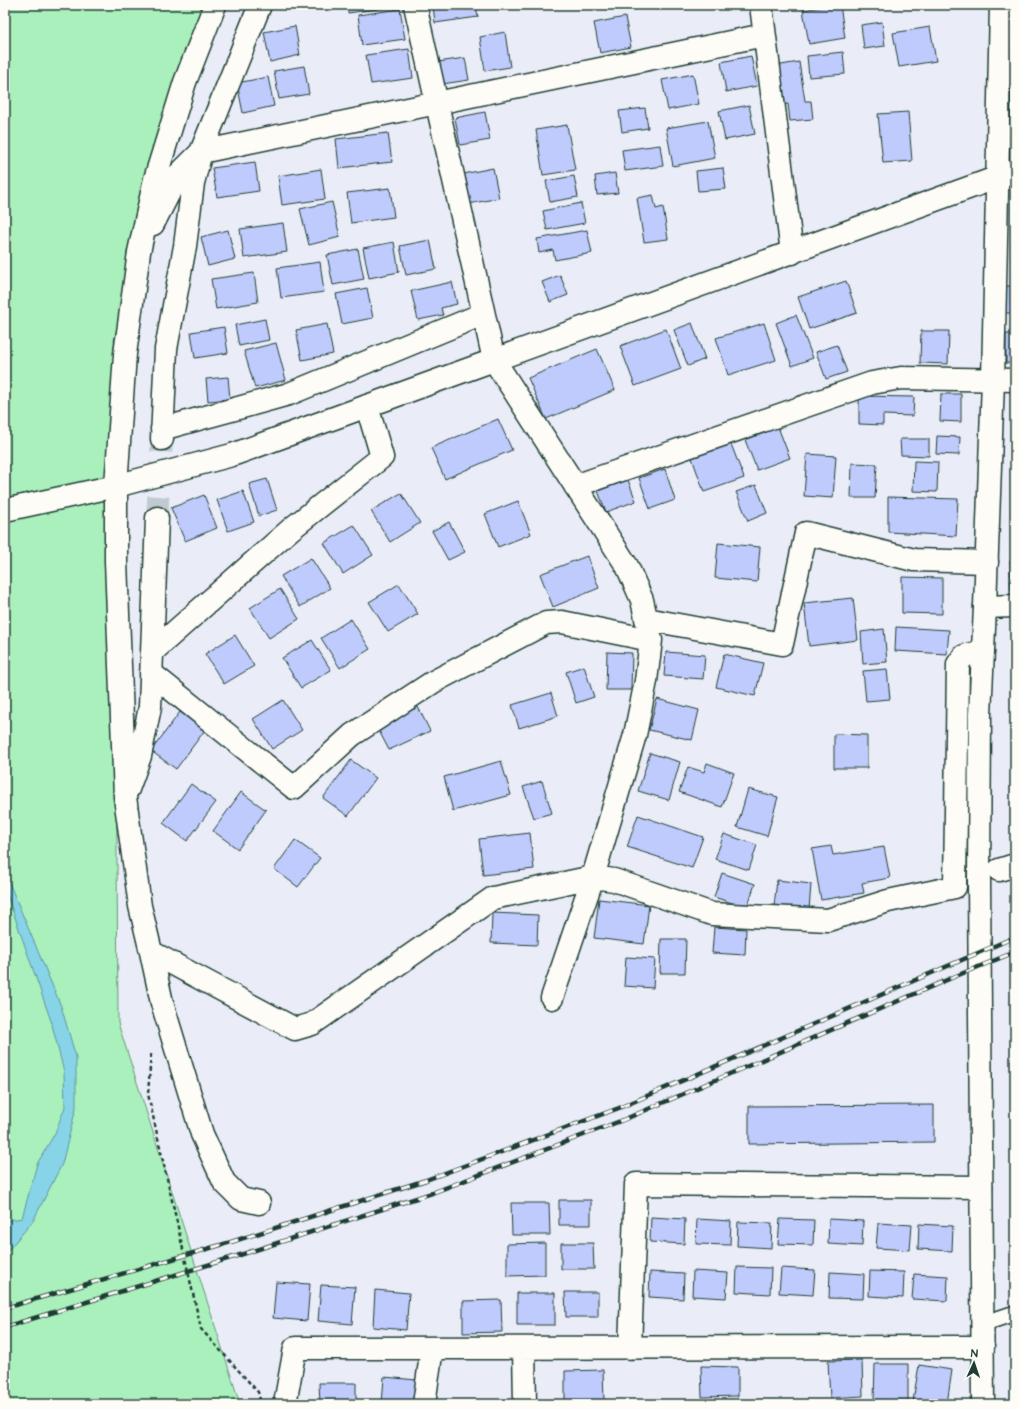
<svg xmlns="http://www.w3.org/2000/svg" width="1020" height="1409" font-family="'Architects Daughter',sans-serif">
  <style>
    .green { fill: #aaf0bc; stroke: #649678 }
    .water { fill: #87d3e7; stroke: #5d979f }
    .building { fill: #bfcbfc; stroke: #1f3d34 }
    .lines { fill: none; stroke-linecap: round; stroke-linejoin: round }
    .street-tunnel { stroke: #c1cad1; stroke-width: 22; stroke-dasharray: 22 11; stroke-linecap: butt }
    .lane-casing { stroke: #1f3d34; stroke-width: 18 }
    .street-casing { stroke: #1f3d34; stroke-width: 25 }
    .secondary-casing { stroke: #1f3d34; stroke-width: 25 }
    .path { stroke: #1f3d34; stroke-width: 2.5; stroke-dasharray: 4 3; stroke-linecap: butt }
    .lane { stroke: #fdfcf7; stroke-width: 15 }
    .street { stroke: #fdfcf7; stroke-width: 22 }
    .secondary { stroke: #fdfcf7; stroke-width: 22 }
    .rail-casing { stroke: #1f3d34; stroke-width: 4.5 }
    .rail { stroke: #fdfcf7; stroke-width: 3; stroke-dasharray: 9; stroke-linecap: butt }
  </style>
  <rect width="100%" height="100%" fill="#eaedf8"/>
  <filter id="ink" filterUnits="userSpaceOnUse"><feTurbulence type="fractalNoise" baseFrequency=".025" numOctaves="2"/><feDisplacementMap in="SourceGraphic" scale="8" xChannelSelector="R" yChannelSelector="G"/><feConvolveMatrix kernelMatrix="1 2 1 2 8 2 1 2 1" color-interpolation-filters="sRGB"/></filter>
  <g filter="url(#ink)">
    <!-- green -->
    <path class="green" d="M5 5H202L114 340 118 1023 240 1404H5Z"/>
    <!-- water -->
    <path class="water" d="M5 873 61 1006 76 1057V1108L62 1164 33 1221 5 1254V1221L22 1218 37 1164 55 1133 65 1107 64 1072 51 1021 5 889Z"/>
    <!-- building -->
    <path class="building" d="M294 5H322L294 9Z
      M347 5H390L391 7 348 13Z
      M433 5H476L478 17 435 23Z
      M541 5H563L542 9Z
      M833 5H840L845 38 809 44 803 10Z
      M400 9 405 39 362 45 358 15Z
      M625 17 631 47 600 53 594 23Z
      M882 22 885 46 864 49 861 25Z
      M1015 22V56H1014Z
      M295 26 300 55 270 62 264 32Z
      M930 27 936 61 899 67 893 33Z
      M505 32 510 67 485 71 480 37Z
      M409 49 413 78 371 84 366 55Z
      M843 52 845 74 809 77 807 56Z
      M751 56 757 86 726 92 721 62Z
      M465 58 469 80 442 84 438 62Z
      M799 62 805 101H811L813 119 790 121 788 104 780 105 775 66Z
      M304 66 309 94 279 99 274 71Z
      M693 74 699 104 668 110 662 80Z
      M268 77 274 106 243 113 237 83Z
      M749 105 755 134 725 140 719 111Z
      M645 108 648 128 622 132 619 111Z
      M485 112 490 140 460 145 455 118Z
      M908 112 912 161 883 163 878 114Z
      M708 121 715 158 673 166 666 128Z
      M567 125 575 170 543 175 536 130Z
      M388 133 392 162 339 168 336 139Z
      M660 145 663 166 625 171 622 150Z
      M255 162 259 191 217 197 212 168Z
      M493 168 499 198 469 204 463 174Z
      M723 168 726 189 698 191 696 171Z
      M321 169 325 199 282 205 278 176Z
      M615 173 618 193 597 195 595 176Z
      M574 176 578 197 550 202 546 181Z
      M390 188 394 217 351 223 347 193Z
      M653 195 656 209 663 207 668 239 644 242 637 198Z
      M332 202 340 237 309 245 300 209Z
      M581 203 585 223 547 230 543 211Z
      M283 223 287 252 244 258 240 229Z
      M228 230 235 259 208 266 201 237Z
      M587 230 592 253 555 260 553 250 539 253 537 239Z
      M430 240 436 269 406 275 400 246Z
      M394 242 399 272 369 278 363 248Z
      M358 249 364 279 333 285 327 255Z
      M320 262 324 292 281 298 277 268Z
      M254 273 258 302 216 309 211 279Z
      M560 275 568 295 550 302 542 282Z
      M846 281 857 313 809 329 798 297Z
      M452 282 457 304 441 308 443 315 418 320 411 291Z
      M1006 286H1015V313H1005Z
      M367 288 373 318 342 324 336 294Z
      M796 315 813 358 792 366 776 323Z
      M265 319 269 340 239 346 235 325Z
      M692 323 705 359 688 366 674 330Z
      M764 323 776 360 728 375 716 338Z
      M327 324 333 354 302 360 296 330Z
      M224 327 228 353 195 358 191 332Z
      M666 329 681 369 635 386 620 346Z
      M921 331H949L948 364 920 363Z
      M1006 334H1015V363H1006Z
      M276 343 286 380 255 388 244 351Z
      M837 345 847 372 826 379 816 352Z
      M597 349 615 390 546 419 528 378Z
      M228 377 230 399 208 401 206 379Z
      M941 394H961V422L940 421Z
      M859 396 914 397 913 416 883 415V425L859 424Z
      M498 419 512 450 445 479 431 448Z
      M778 427 790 458 757 470 745 440Z
      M937 436 960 437 959 455 936 454Z
      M900 439H929V456L901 455Z
      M731 444 744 478 704 492 692 458Z
      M807 454 836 456 833 498 804 496Z
      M914 461 938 462 937 492 913 491Z
      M852 463 877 464 875 498H851Z
      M665 469 675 500 650 509 639 478Z
      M267 479 277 510 259 516 249 484Z
      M628 480 636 501 606 512 598 491Z
      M756 485 767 513 748 521 736 492Z
      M243 491 254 522 228 531 217 500Z
      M401 493 420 523 390 542 371 511Z
      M204 495 217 528 185 541 171 508Z
      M888 497 958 499 956 536 888 532Z
      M518 501 531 534 498 547 485 514Z
      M1015 507V539H1013L1011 508Z
      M449 522 465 552 448 560 432 531Z
      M354 525 373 555 343 574 324 543Z
      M718 543 760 547 757 582 715 578Z
      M587 556 599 588 553 607 540 574Z
      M311 558 330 588 300 607 281 576Z
      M1010 561H1015V590H1011Z
      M902 577 942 578V614L902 613Z
      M399 584 418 614 388 632 369 602Z
      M280 589 299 619 269 638 250 608Z
      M853 598 858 640 809 646 804 603Z
      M351 619 370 649 340 668 321 638Z
      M896 627 949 630 947 654 895 651Z
      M884 629 887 662 863 664 861 632Z
      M235 635 254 666 224 684 205 654Z
      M312 640 331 670 301 688 282 658Z
      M607 652 632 653 631 690H606Z
      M666 652 705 655 703 679 664 676Z
      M724 654 763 663 755 696 716 687Z
      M584 666 594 697 576 703 566 672Z
      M887 669 890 699 866 701 863 671Z
      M551 693 558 716 519 728 512 705Z
      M657 699 699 710 692 740 649 730Z
      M1013 699H1015V730H1013Z
      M283 700 302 730 272 749 253 719Z
      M418 707 430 731 389 750 377 727Z
      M180 712 205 730 176 769 151 751Z
      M834 734 867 735V768H834Z
      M650 753 680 762 669 800 638 791Z
      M351 760 376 778 348 816 323 798Z
      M501 761 511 795 453 811 444 777Z
      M707 763 734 773 722 807 679 792 688 767 704 772Z
      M542 781 552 813 534 818 523 787Z
      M191 784 216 802 187 841 163 823Z
      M748 789 778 797 767 836 737 827Z
      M241 792 266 810 238 849 213 831Z
      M638 815 703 837 692 868 627 847Z
      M530 833 534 869 483 875 479 839Z
      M724 834 757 845 749 870 715 859Z
      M295 840 320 858 298 887 274 869Z
      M831 846 833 855 884 847 890 878 862 883 864 893 821 900 812 849Z
      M722 873 755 884 747 908 714 897Z
      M777 880 811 884 809 910 774 906Z
      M599 899 649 905 644 944 594 938Z
      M492 913 538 915 537 945 491 943Z
      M714 927 746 929 745 955 712 953Z
      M661 939H686L685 973H660Z
      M626 957 655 959 653 988 624 986Z
      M934 1105V1142L749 1144V1106Z
      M559 1200H591V1225H559Z
      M511 1203H549L550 1235H512Z
      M651 1217 685 1219 684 1244 650 1242Z
      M697 1219 731 1221 730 1245 696 1244Z
      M780 1219 814 1220 813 1245 778 1244Z
      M829 1219 863 1221 862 1246 828 1244Z
      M738 1222 772 1223 771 1248 737 1246Z
      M878 1223 912 1225 910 1250 876 1248Z
      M919 1224 953 1226 952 1251 918 1249Z
      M545 1243V1275L507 1276V1244Z
      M561 1243H593L594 1269H561Z
      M737 1267 771 1268 770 1294 736 1292Z
      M781 1268 815 1270 813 1295 779 1293Z
      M693 1271 728 1273 726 1298 692 1296Z
      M870 1271 904 1272 903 1298 869 1296Z
      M650 1272 684 1274 683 1299 649 1297Z
      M830 1272 864 1274 863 1299 829 1298Z
      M914 1274 948 1276 947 1301 912 1299Z
      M276 1282 310 1284 307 1321 273 1318Z
      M321 1285 355 1287 352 1324 318 1321Z
      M375 1290 409 1293 406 1330 373 1327Z
      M565 1292H598V1317H566Z
      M517 1293H555V1325H517Z
      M501 1300 502 1332 463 1333V1301Z
      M862 1360 863 1396 830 1398 828 1361Z
      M875 1364H908V1401L874 1400Z
      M919 1365 952 1370 947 1404H933L913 1401Z
      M701 1366 738 1367V1396L702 1397Z
      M603 1370 604 1402 565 1403V1371Z
      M384 1377 417 1380 415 1404H382Z
      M319 1383H356V1404H320Z"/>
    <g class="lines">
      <!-- street-tunnel -->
      <path class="street-tunnel" d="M157 518 162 439"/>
      <defs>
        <path id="lane" d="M982 1324 1015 1313"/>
        <path id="street" d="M215 5 185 82 155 179 139 252 125 354 116 486V561L125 797 140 906 151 952 162 1003 202 1134 224 1182 241 1199 259 1203
          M415 5 494 360 627 566 642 600 651 640 646 681 635 735 593 877 552 998
          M761 5 792 253
          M153 224 178 175 201 152 764 35
          M162 429 289 394 483 314
          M162 439 166 349 185 246 193 183 201 152 260 5
          M575 486 872 383 901 378 1015 380
          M985 607 1015 606
          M646 619 782 644 806 533 914 560 987 562
          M152 652 291 529 382 457 367 406
          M151 673 294 788 352 735 433 682 546 623 562 622 651 640
          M128 789 140 756 150 707 157 518
          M999 870 1015 865
          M151 952 295 1029 312 1024 493 898 593 877 614 880 712 914 828 920 888 901 955 887 958 664 964 656 983 651
          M524 1348 525 1404
          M630 1348 636 1184 981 1187
          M285 1404 295 1348 983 1347
          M424 1404 432 1348"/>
        <path id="secondary" d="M5 510 116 486 232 455 1015 171
          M983 1404 979 880 980 715 985 607 993 380 1001 5"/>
      </defs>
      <!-- lane casing -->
      <use href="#lane" class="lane-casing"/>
      <!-- street casing -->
      <use href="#street" class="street-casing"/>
      <!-- secondary casing -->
      <use href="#secondary" class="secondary-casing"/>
      <!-- path -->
      <path class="path" d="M151 1054 148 1094 201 1329 258 1392 260 1400"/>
      <!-- lane -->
      <use href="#lane" class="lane"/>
      <!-- street -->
      <use href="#street" class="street"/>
      <!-- secondary -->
      <use href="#secondary" class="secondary"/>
      <defs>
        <path id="rail" d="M5 1308 231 1242 426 1180 619 1108 1015 937
          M5 1327 237 1256 432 1193 623 1120 956 976 1015 952"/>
      </defs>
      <!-- rail casing -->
      <use href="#rail" class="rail-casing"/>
      <!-- rail -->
      <use href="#rail" class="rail"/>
    </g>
  </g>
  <!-- margin -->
  <rect width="1020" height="1409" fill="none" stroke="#fdfcf7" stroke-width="20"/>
  <rect x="10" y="10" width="1000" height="1389" fill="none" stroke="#1f3d34" stroke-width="1.5" filter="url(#ink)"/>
  <!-- north arrow -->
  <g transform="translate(974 1363) rotate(3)" stroke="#fdfcf7" stroke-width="3" paint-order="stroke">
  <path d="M0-3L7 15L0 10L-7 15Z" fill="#1f3d34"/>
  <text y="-6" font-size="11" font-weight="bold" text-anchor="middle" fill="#1f3d34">N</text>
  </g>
</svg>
